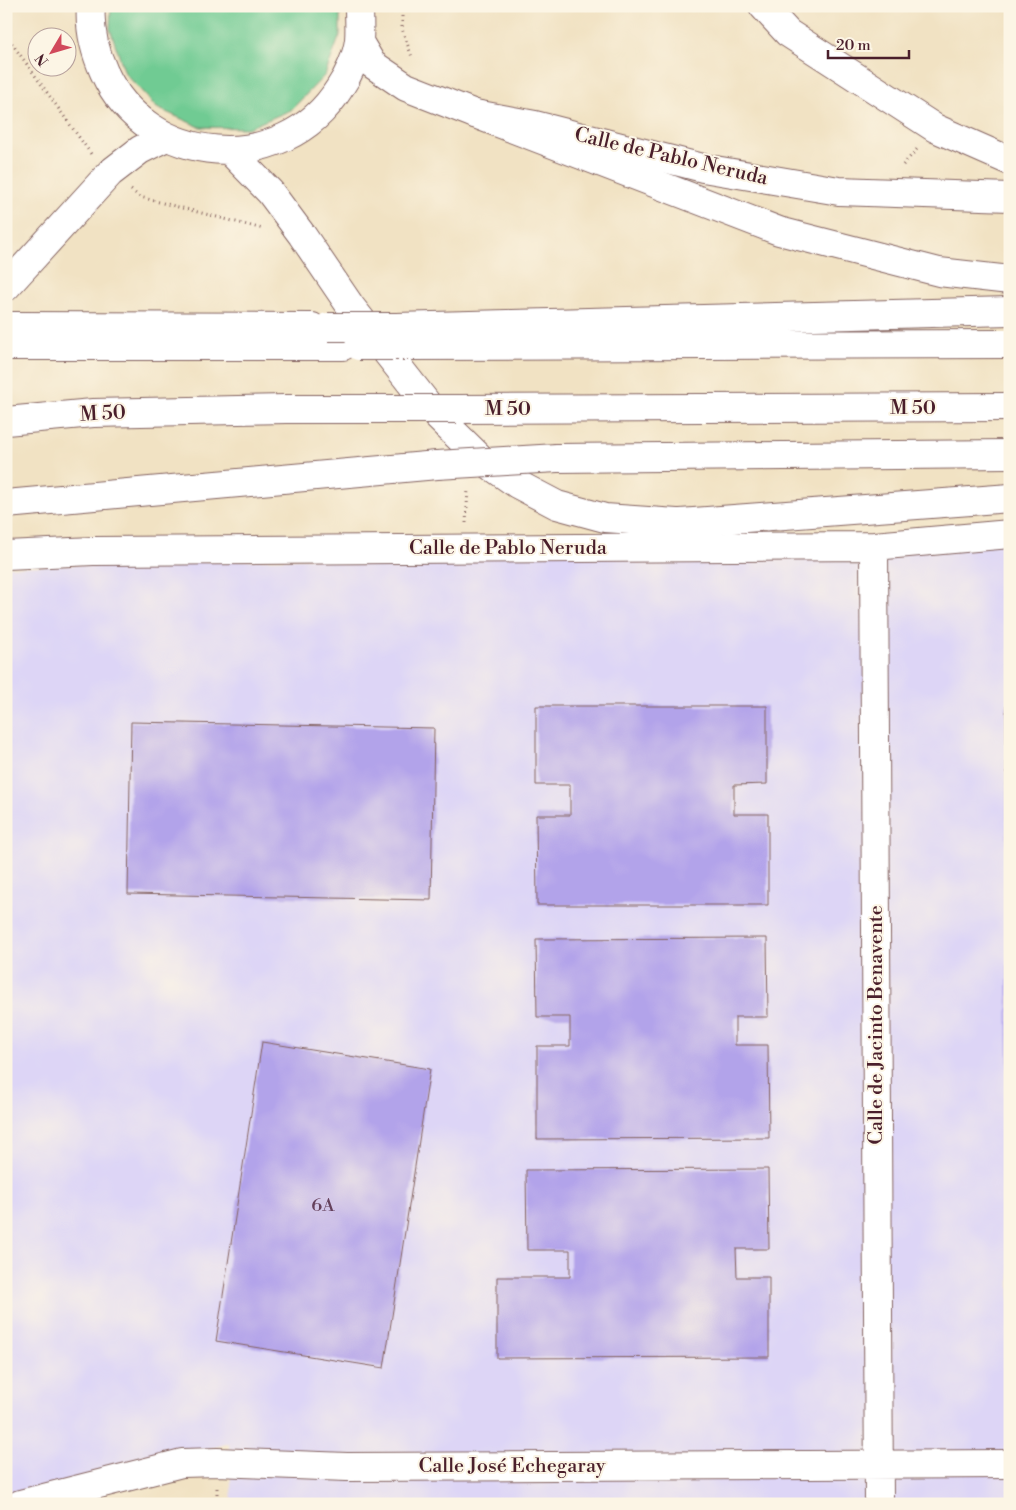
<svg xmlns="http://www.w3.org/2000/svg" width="1016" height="1510" font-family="'Libre Bodoni',serif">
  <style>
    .built { fill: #ddd5f6 }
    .green { fill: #70cb93; stroke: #5d755f }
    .building { fill: #b2a3ea }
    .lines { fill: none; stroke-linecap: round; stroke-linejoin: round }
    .minor-casing { stroke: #846360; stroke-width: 30 }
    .highway-casing { stroke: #846360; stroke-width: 30 }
    .path { stroke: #846360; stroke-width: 3; stroke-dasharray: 1 4; stroke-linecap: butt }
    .minor { stroke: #fff; stroke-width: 28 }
    .highway { stroke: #fff; stroke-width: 28 }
    .highway-bridge-casing { stroke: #846360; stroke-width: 30; stroke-linecap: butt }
    .highway-bridge { stroke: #fff; stroke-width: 28 }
    .labels { text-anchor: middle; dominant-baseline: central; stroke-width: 4; stroke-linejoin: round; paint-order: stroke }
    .number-label { font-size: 18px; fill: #64405b }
    .street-label { font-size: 20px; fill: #4a1f2b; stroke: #fcf5e5 }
  </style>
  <rect width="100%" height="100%" fill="#fcf5e5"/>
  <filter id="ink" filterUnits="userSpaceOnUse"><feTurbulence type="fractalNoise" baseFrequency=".02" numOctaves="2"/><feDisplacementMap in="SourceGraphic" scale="10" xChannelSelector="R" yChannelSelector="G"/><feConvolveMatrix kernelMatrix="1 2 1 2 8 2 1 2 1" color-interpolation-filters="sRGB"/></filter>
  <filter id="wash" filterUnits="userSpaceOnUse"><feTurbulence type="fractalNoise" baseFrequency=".0096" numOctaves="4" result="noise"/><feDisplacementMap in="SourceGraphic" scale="20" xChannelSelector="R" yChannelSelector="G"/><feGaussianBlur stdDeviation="1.12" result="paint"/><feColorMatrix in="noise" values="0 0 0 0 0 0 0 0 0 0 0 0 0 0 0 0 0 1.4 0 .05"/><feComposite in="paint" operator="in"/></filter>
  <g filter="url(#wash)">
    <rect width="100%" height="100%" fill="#f1e2c3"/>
    <!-- built -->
    <path class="built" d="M1010 539V1504H232L229 1443 23 1504H6V567Z"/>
    <!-- green -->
    <path class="green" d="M111 6H340V35L325 75 291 110 248 128 200 127 157 108 125 73 110 29Z"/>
    <g id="blocks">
      <!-- building -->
      <path class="building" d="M536 706H767V784L734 785V814H768V905H537L536 815H570V785H536Z
        M1006 706H1010L1009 1111 1008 1106Z
        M131 722 434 728 431 900 128 894Z
        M767 938 768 1017H735V1045H768L769 1138 537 1139V1046H570V1017H537L536 939Z
        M262 1042 430 1069 384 1368 216 1341Z
        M768 1169 769 1249H736L737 1277H769V1357L497 1358V1277H570V1250H527L526 1170Z"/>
    </g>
  </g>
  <g filter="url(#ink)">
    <use href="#blocks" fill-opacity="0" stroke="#846360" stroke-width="1"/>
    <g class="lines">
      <defs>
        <path id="minor" d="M91 6C89 29 95 52 104 72 147 167 283 178 339 89 348 76 357 57 359 40 360 29 359 17 359 6
          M763 6 788 33 935 128 1010 161
          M359 42 372 64 406 87 475 114 535 125 703 168 839 191 1010 197
          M230 151 270 192 302 235 351 307 436 415 480 458 517 484 557 505 605 518 691 524
          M6 287 110 173 140 150 166 137
          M874 546 879 1504
          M6 555 93 551 874 546 1010 534
          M20 1504 182 1463 217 1462 347 1467 1010 1464"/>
        <path id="highway" d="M475 114 779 231 939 272 1010 280
          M6 326 312 327
          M396 327 1010 311
          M6 346H343
          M408 346 1010 344
          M457 409 1010 407
          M6 421 93 413 286 409H390
          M557 458 1010 454
          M6 504 437 465
          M667 524 1010 498"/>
      </defs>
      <!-- minor casing -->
      <use href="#minor" class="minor-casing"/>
      <!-- highway casing -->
      <use href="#highway" class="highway-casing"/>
      <!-- path -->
      <path class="path" d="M402 6V29L412 57
        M6 35 91 154
        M903 165 917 149
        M131 190 140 197 263 229
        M466 523 468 489
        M217 1488V1504"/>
      <!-- minor -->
      <use href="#minor" class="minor"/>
      <!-- highway -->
      <use href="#highway" class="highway"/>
      <defs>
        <path id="highway-bridge" d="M328 327H396
          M359 346H408
          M390 409H457
          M437 465 557 458"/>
      </defs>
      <!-- highway-bridge casing -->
      <use href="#highway-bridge" class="highway-bridge-casing"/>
      <!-- highway-bridge -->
      <use href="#highway-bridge" class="highway-bridge"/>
    </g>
  </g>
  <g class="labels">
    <!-- number labels -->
    <g class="number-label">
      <text x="323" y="1205">6A</text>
    </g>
    <!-- street labels -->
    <g class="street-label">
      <text transform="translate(671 157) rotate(13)">Calle de Pablo Neruda</text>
      <text x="913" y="408">M 50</text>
      <text x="508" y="409">M 50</text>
      <text transform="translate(103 414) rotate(-3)">M 50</text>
      <text x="508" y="548">Calle de Pablo Neruda</text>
      <text transform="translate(876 1025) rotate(-90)">Calle de Jacinto Benavente</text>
      <text x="512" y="1466">Calle José Echegaray</text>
    </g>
  </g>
  <!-- margin -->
  <rect width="1016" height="1510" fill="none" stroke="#fcf5e5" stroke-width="25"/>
  <!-- north arrow -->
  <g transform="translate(52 52) rotate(232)"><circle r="24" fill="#fcf5e5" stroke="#b59f9b"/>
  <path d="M0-4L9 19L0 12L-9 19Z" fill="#d1495b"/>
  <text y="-8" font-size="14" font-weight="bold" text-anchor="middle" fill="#4a1f2b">N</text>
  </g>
  <!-- scale -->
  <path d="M828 50v8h81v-8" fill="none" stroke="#4a1f2b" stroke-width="2.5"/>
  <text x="836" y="50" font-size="15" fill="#4a1f2b" stroke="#fcf5e5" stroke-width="4" paint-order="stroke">20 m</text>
</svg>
